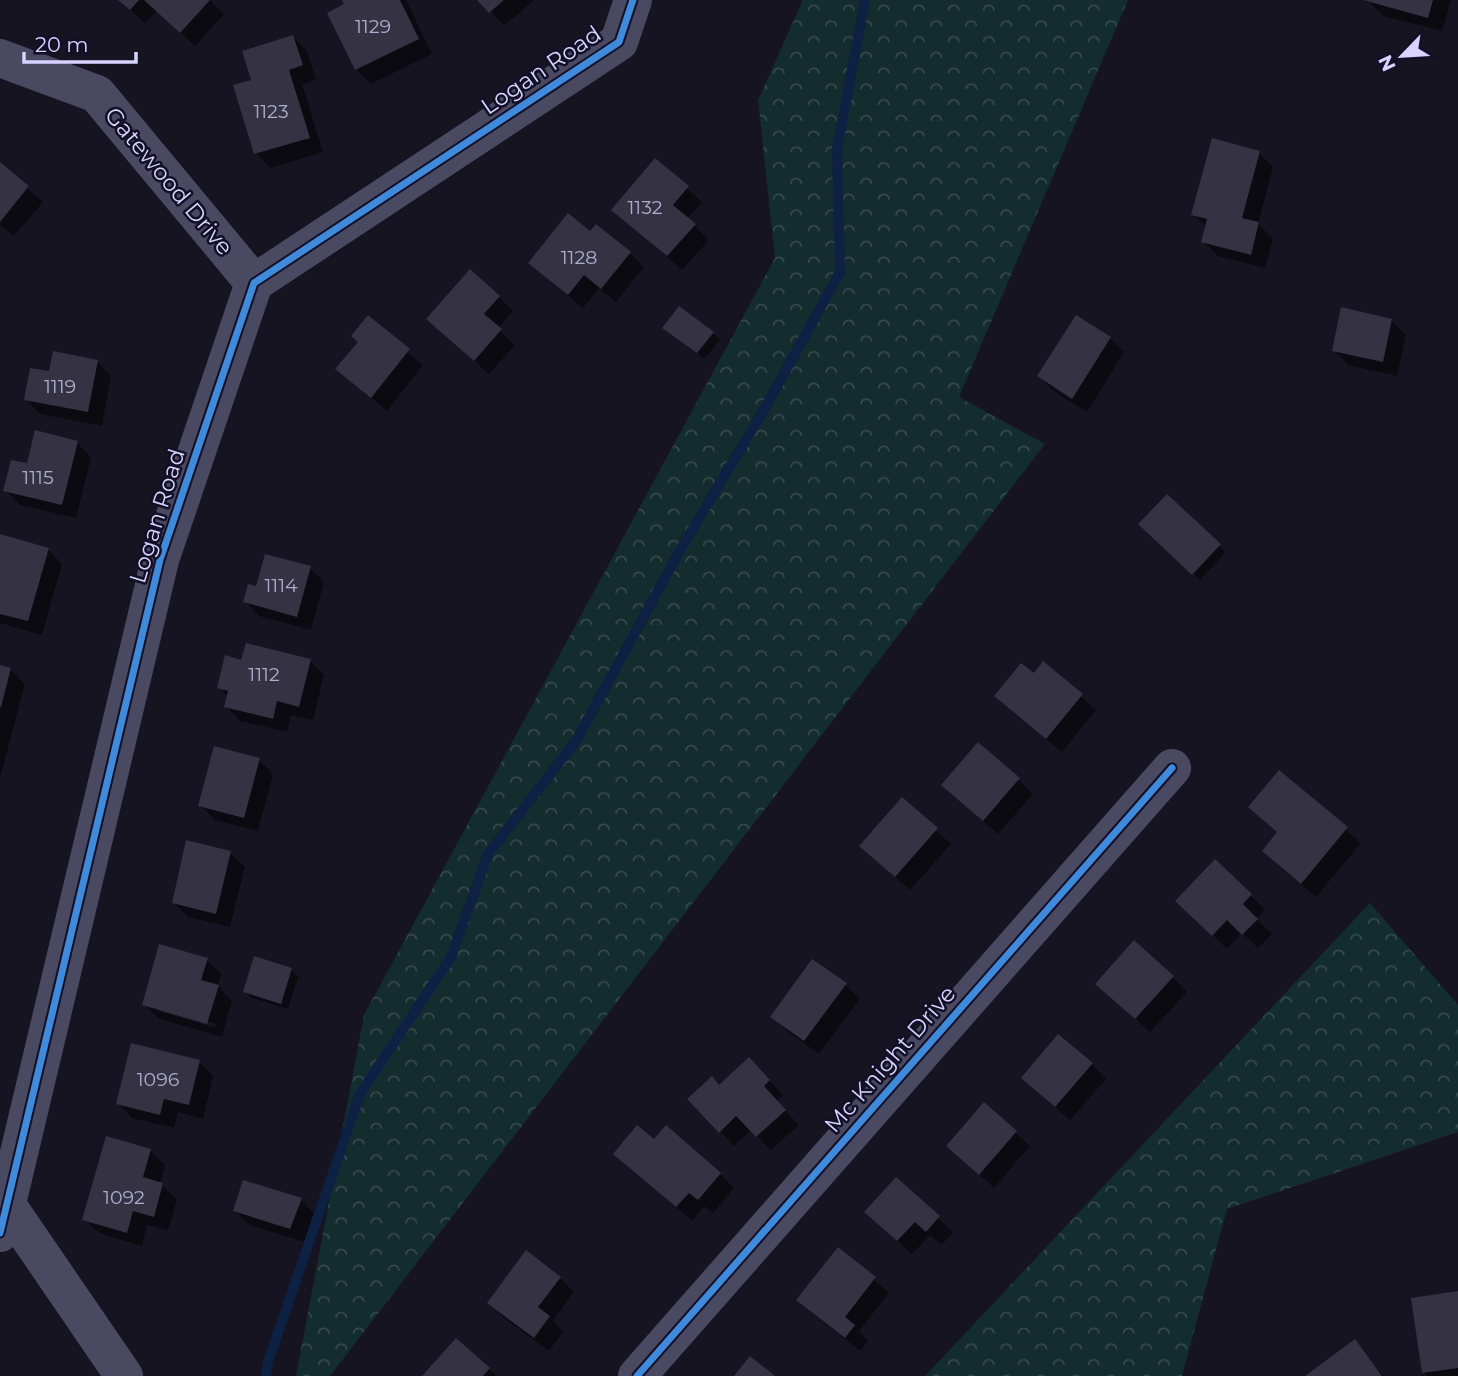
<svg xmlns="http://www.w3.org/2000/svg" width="1458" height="1376" font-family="Montserrat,sans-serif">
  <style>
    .forest { fill: url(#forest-crowns) }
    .shadow { fill: #0007; fill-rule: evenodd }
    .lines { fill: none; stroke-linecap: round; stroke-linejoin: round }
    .stream { stroke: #0d2144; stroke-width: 10 }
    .building { fill: #343243 }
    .minor { stroke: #4a4962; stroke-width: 38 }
    .tertiary { stroke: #4a4962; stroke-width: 38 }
    .cycleway-casing { stroke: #130f26; stroke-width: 11 }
    .cycleway { stroke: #408adc; stroke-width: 7 }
    .labels { text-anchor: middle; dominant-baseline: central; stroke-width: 5; stroke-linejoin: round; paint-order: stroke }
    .number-label { font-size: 19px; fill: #b0acd0 }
    .street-label { font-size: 23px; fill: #d9d4ff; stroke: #130f26 }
  </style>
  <defs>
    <pattern id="forest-crowns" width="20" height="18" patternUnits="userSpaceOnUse" patternTransform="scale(1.75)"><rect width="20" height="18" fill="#132c2d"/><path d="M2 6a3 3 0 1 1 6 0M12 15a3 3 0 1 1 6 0" fill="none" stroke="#354a4c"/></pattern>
  </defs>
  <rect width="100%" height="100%" fill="#161421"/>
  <!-- forest -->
  <path class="forest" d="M803 0H1128L959 397 1045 444 330 1376H296L364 1015 775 258 758 100Z
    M1370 903 1458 1005V1132L1227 1209 1182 1376H925Z"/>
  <!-- shadow -->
  <path class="shadow" d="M121 0H210L224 14 195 46 157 11 145 24Z
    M344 0H406L432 54 371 84 356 69Z
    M480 0H534L504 26Z
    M1368 0H1451L1442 31 1383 16Z
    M293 37 307 51 316 80 302 84 323 152 270 168 256 153 253 81Z
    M1259 153 1273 167 1258 224 1273 238 1265 268 1218 256 1203 241 1207 228 1193 214Z
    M655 160 702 202 687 219 709 240 682 270 614 210Z
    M0 164 43 202 14 236 0 225Z
    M590 234 630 253 644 267 616 302 599 288 583 308 530 263Z
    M499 297 513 311 498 329 515 345 489 374 443 333Z
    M368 318 423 365 387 411 338 369 359 342Z
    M1391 320 1406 335 1397 376 1348 365 1334 350Z
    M665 328 713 333 720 340 704 359Z
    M1110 338 1124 352 1087 412 1054 391 1039 376Z
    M97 361 111 376 102 426 40 414 26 400 51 373Z
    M77 443 91 457 76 518 20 505 5 490 28 466Z
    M1168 497 1226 552 1200 580 1141 524Z
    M0 536 48 549 62 564 42 635 0 623Z
    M310 568 324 582 311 630 259 616 245 601 258 588Z
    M310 661 324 675 313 720 291 715 287 732 240 721 226 706 228 697 219 687 242 662Z
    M1043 664 1096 710 1062 752 1011 710Z
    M0 666 10 669 25 684 0 778Z
    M259 760 273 774 258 831 215 820 200 805Z
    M1279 773 1361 843 1316 897 1278 865Z
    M1018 779 1033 794 998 834 958 799Z
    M902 799 951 844 910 890 876 860Z
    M230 853 245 867 230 927 188 917 174 903Z
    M1215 861 1265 910 1256 919 1272 934 1258 948 1242 933 1227 949 1177 901Z
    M207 960 221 974 218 986 232 1001 222 1037 159 1019 144 1004ZM159 1008 216 1024 215 1028 159 1011Z
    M291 970 298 977 288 1009 252 998 245 991Z
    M1172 977 1187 992 1150 1032 1112 998Z
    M845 985 860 999 819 1054 787 1031 773 1017Z
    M199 1061 213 1076 203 1119 178 1112 174 1128 132 1118 118 1103Z
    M1092 1064 1106 1079 1070 1120 1037 1092Z
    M763 1074 783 1095 776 1101 799 1125 771 1150 751 1130 734 1146 720 1131V1087Z
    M984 1105 1030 1146 994 1188 963 1160Z
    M654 1142 720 1174 734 1188 713 1213 704 1206 692 1221 615 1154Z
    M150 1151 165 1165 160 1184 177 1199 168 1230 147 1225 142 1246 99 1233 84 1219Z
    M896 1179 953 1232 942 1245 930 1235 912 1254 881 1226Z
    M301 1200 315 1214 305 1242 249 1225 235 1211Z
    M838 1249 889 1293 859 1331 868 1341 860 1351 813 1314 798 1299Z
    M560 1278 574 1292 553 1321 563 1332 549 1351 503 1317 489 1302Z
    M1458 1292V1376H1427L1424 1373Z
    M1354 1342 1384 1376H1308Z
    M489 1369 496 1376H425Z"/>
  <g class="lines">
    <!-- stream -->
    <path class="stream" d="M266 1376 268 1362 360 1094 451 957 488 854 576 741 680 550 765 408 840 272 837 149 865 0"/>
  </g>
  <!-- building -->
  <path class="building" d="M118 0H139L130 10Z
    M144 0H210L180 33Z
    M342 0H400L419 39 355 70 327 13 344 4Z
    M477 0H504L489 13Z
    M1363 0H1433L1428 18Z
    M293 35 303 65 289 70 310 138 254 154 233 85 251 80 242 51Z
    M1212 138 1260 151 1242 218 1259 222 1251 255 1201 242 1207 219 1191 215Z
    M655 158 689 186 673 205 696 224 667 256 611 210Z
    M0 162 29 186 0 222Z
    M568 213 590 231 596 224 631 252 601 289 584 275 568 295 528 263Z
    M470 269 500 296 484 314 502 329 474 361 426 319Z
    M679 306 714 332 697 353 662 328Z
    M1341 307 1392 319 1383 362 1332 351Z
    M368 315 410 349 371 398 335 369 358 342 351 336Z
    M1076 315 1111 337 1072 399 1037 376Z
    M53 351 98 360 88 412 24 400 30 368 49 371Z
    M35 430 78 441 62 505 3 491 11 460 27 463Z
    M1167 494 1221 544 1192 575 1138 524Z
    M0 534 49 548 28 621 0 614Z
    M265 554 311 566 297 617 243 602 248 584 256 586Z
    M246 643 311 659 299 707 277 701 273 719 224 707 228 691 217 688 225 655 241 660Z
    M1043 661 1083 694 1046 739 994 696 1021 663 1034 673Z
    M0 665 11 668 1 707H0Z
    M978 742 1020 778 983 821 941 785Z
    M214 746 260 758 244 818 198 806Z
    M1279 770 1348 827 1301 884 1262 851 1277 832 1248 807Z
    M902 797 938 828 895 877 859 846Z
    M186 840 231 851 216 914 172 903Z
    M1215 859 1252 894 1243 904 1258 919 1242 935 1227 920 1212 936 1175 901Z
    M1134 940 1174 976 1135 1019 1095 984Z
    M159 944 208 958 201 980 219 985 207 1024 142 1005Z
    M254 956 292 968 281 1004 243 992Z
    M812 959 847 983 804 1041 770 1017Z
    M1058 1034 1093 1063 1055 1107 1021 1078Z
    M131 1043 200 1060 189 1105 164 1099 160 1115 116 1104Z
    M749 1057 770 1080 764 1086 786 1110 756 1137 736 1116 719 1133 687 1099 712 1076 719 1085Z
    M984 1102 1017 1131 979 1175 946 1146Z
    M637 1125 654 1139 666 1125 721 1173 698 1200 689 1193 676 1207 613 1154Z
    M106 1136 151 1149 143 1177 163 1183 154 1217 133 1211 127 1233 82 1220Z
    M896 1177 940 1216 926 1232 915 1222 897 1241 864 1212Z
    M243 1180 302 1198 290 1229 233 1211Z
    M838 1247 876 1277 845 1317 855 1325 845 1338 796 1300Z
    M526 1250 561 1277 538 1307 550 1316 534 1338 487 1303Z
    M1458 1291V1368L1422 1373 1411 1298Z
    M456 1338 490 1368 483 1376H422Z
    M1355 1339 1382 1376H1305Z
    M750 1356 775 1376H734Z"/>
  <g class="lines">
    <!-- minor -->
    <path class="minor" d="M0 58 97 94 254 283
      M7 1205 124 1376
      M637 1376 1172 768"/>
    <!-- tertiary -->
    <path class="tertiary" d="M0 1233 160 560 254 283 619 42 633 0"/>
    <defs>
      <path id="cycleway" d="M0 1233 160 560 254 283 619 42 633 0
        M637 1376 1172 768"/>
    </defs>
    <!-- cycleway casing -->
    <use href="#cycleway" class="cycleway-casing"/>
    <!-- cycleway -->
    <use href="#cycleway" class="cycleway"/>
  </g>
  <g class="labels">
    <!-- number labels -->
    <g class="number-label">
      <text x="373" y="26">1129</text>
      <text x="271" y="111">1123</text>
      <text x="645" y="207">1132</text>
      <text x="579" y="257">1128</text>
      <text x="60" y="386">1119</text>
      <text x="38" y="477">1115</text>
      <text x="281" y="585">1114</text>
      <text x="264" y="674">1112</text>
      <text x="158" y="1079">1096</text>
      <text x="124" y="1197">1092</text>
    </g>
    <!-- street labels -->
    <g class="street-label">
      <text transform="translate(541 70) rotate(-34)">Logan Road</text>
      <text transform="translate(169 181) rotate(50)">Gatewood Drive</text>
      <text transform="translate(157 516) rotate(-73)">Logan Road</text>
      <text transform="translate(890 1059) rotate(-49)">Mc Knight Drive</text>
    </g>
  </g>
  <!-- north arrow -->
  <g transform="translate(1402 56) rotate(245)" stroke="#130f26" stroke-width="5" paint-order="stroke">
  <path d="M0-5L12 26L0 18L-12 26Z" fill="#d9d4ff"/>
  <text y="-10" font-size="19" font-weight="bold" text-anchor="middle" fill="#d9d4ff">N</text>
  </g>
  <!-- scale -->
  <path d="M24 52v10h112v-10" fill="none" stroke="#d9d4ff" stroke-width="3.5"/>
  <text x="35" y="52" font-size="21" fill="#d9d4ff" stroke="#130f26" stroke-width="5" paint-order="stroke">20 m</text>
</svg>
